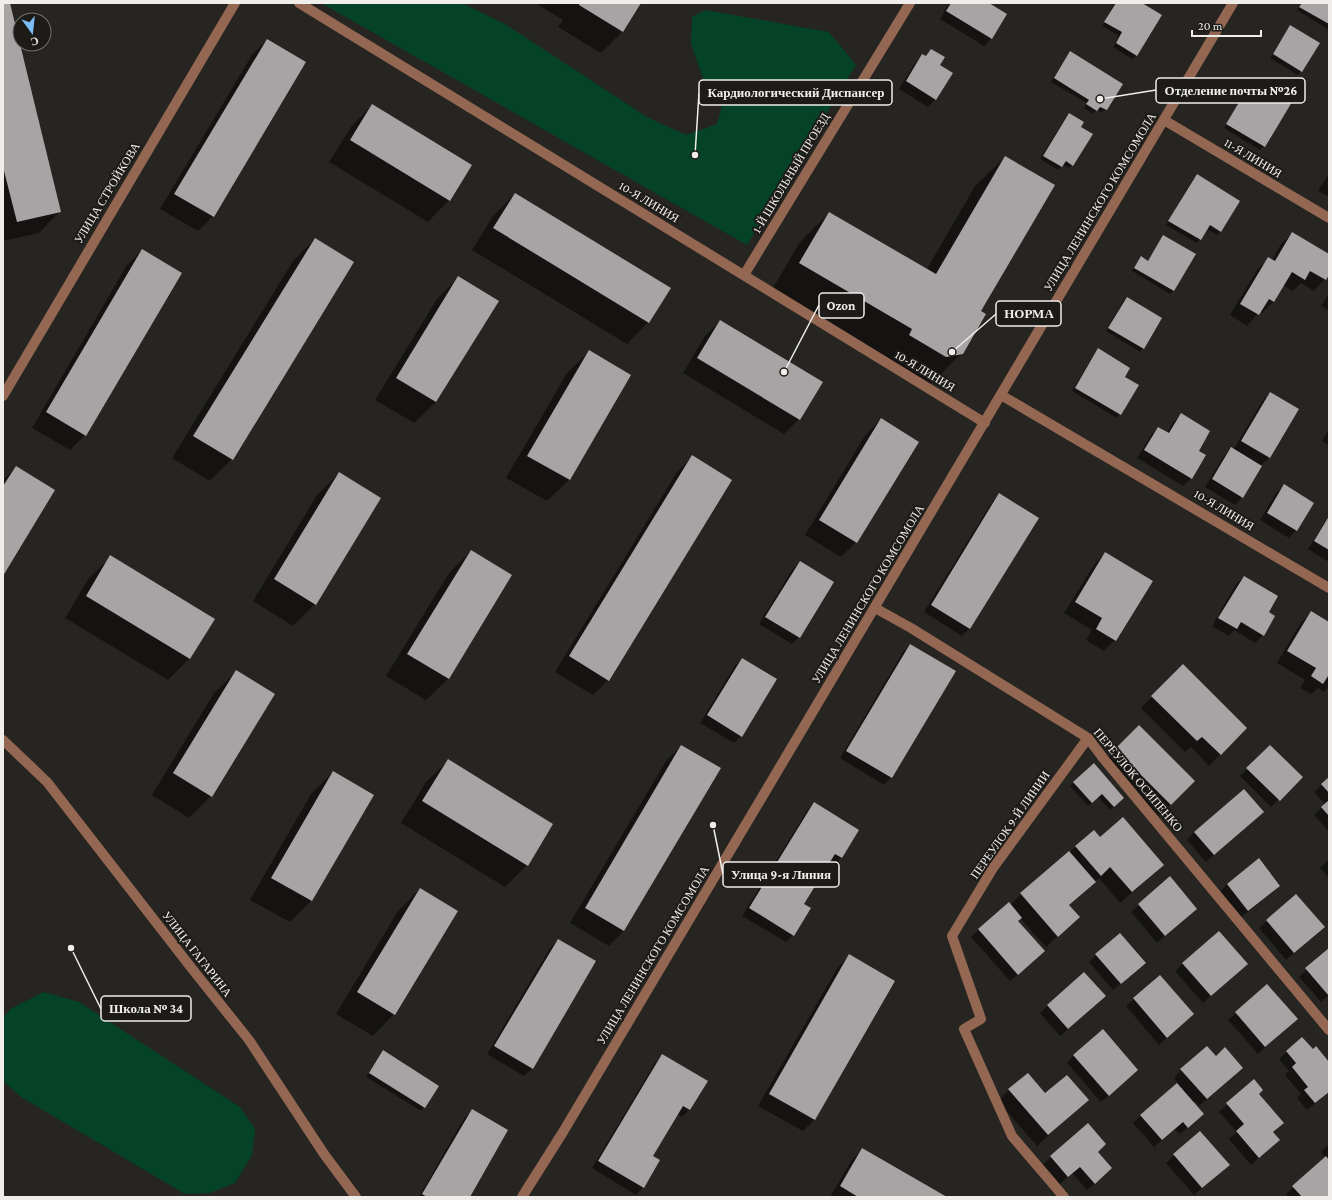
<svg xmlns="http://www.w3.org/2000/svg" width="1332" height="1200" font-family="'Crimson Pro',serif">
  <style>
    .green { fill: #044327 }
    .shadow { fill: #0007 }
    .building { fill: #a8a3a5 }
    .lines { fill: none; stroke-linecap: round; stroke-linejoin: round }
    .minor { stroke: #936752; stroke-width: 10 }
    .labels { text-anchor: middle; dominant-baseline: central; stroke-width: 4; stroke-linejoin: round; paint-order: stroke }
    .street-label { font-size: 12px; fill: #efeeeb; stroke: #1d1b18 }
    .leader { fill: none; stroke: #efeeeb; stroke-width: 1.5 }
    .callout-dot { fill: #efeeeb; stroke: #1d1b18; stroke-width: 1.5 }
    .callout { fill: #1d1b18; stroke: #efeeeb; stroke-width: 1.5 }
    .callout-label { font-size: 13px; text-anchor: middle; font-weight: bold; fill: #efeeeb }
  </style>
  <rect width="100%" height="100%" fill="#262521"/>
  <!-- green -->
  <path class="green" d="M321 3H462L505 24 647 117 686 135 717 124 723 102 704 81 691 44 692 17 705 10 829 32 856 65 747 245Z
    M44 992 79 1002 240 1107 255 1129 252 1155 235 1183 210 1193 185 1194 21 1097 3 1081V1019L10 1009Z"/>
  <!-- shadow -->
  <path class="shadow" d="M3 3H9L60 211 39 233 3 241Z
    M535 3H640L622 32 601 53 558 27 563 20Z
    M949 3H987L1006 15 991 39 984 46 940 19Z
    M1115 3H1140L1160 16 1136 56 1132 59 1113 47 1119 36 1102 26Z
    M1301 3H1329V30L1297 10Z
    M1290 27 1301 71 1298 75 1270 58 1287 30Z
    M267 40 305 63 213 216 198 231 160 209 252 55Z
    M931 50 938 65 936 99 928 107 899 89 915 63 922 55 925 57Z
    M1067 56 1122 84 1102 113 1097 110 1093 114 1084 108 1087 103 1051 82Z
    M1253 81 1290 103 1264 146 1260 150 1224 128 1250 84Z
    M372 105 449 200 428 222 329 162 351 127Z
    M1069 114 1080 127 1072 165 1069 168 1062 165 1058 170 1040 159 1066 117Z
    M1005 157 980 311 962 353 932 383 916 386 880 365 883 359 770 293 800 242 829 213 927 269 975 186Z
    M1329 173V197L1318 191Z
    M1197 176 1221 232 1217 235 1207 229 1197 243 1166 225 1193 179Z
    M515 194 669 288 648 322 627 344 472 250 493 216Z
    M1292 233 1329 255V273L1325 279 1314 291 1301 283 1293 291 1283 285 1274 301 1262 313 1260 311 1247 326 1230 315 1257 270 1269 258 1272 260 1281 244Z
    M1164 236 1195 255 1173 291 1170 294 1132 271 1141 258 1147 262Z
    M315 239 232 459 210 481 172 458 293 261Z
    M142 250 85 435 70 450 32 428 127 265Z
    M458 278 436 402 414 423 375 400 437 299Z
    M1329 293V311L1321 306Z
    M1127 298 1143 348 1140 352 1106 331 1123 301Z
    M720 321 799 419 784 434 683 373 705 336Z
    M1098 350 1123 377 1120 414 1117 418 1072 391 1095 353Z
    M589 352 630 375 569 480 547 501 506 478 567 373Z
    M1270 393 1298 410 1269 458 1260 466 1242 497 1235 505 1205 487 1224 456 1231 448 1233 450 1263 400Z
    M1181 415 1197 451 1191 478 1183 486 1137 458 1151 435 1159 428 1167 433 1173 422Z
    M881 419 856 542 841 557 805 535 866 434Z
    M1329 428V445L1322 441Z
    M692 457 608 680 593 695 555 672 677 472Z
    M16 467 3 574V480Z
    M339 473 315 604 293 626 253 601 317 495Z
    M1284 486 1296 530 1289 538 1260 520 1276 493Z
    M999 494 970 628 962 636 924 612 992 502Z
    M1329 515V562L1308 549Z
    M471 551 511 575 448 679 426 700 386 676 449 573Z
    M1105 553 1115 640 1104 651 1086 640 1092 630 1064 613 1094 565Z
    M111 557 213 620 189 659 168 680 65 618 89 578Z
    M800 562 799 637 792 644 759 624 792 570Z
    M1244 577 1267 612 1274 617 1263 635 1255 643 1234 630 1229 636 1212 626 1236 584Z
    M1311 613 1329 623V687L1324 692 1318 688 1311 694 1300 688 1305 680 1277 663 1300 624Z
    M910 645 891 777 884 785 840 758 903 652Z
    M742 659 741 736 734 743 700 723 734 667Z
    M1183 665 1246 728 1209 766 1191 747 1185 752 1141 708Z
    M236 672 211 796 189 818 152 795 214 693Z
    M1139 727 1194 781 1159 816 1104 761Z
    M681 746 624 931 609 946 570 923 666 761Z
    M1270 746 1301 777 1271 807 1240 776Z
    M448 761 527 865 505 887 401 823 426 782Z
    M1094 765 1119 802 1110 810 1098 797 1088 806 1070 786Z
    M333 772 372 795 311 901 290 922 250 900 311 794Z
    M1329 779V832L1314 815 1325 804 1314 792Z
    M814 803 858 830 841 858 833 865 829 862 803 904 793 935 786 942 742 916 807 811Z
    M1255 819 1206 862 1187 840 1194 832Z
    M1094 831 1099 838 1151 876 1120 903 1099 878 1068 906 1079 917 1046 947 1020 918 1017 921 1036 959 1010 981 971 937 979 929 1010 905 1021 894Z
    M1329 859V878L1320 868Z
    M1259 860 1279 886 1272 893 1240 918 1220 892 1227 884Z
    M1169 878 1196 909 1157 943 1131 912Z
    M420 889 394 1014 373 1036 336 1014 398 911Z
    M1296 895 1316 934 1286 960 1259 928Z
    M558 940 595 962 532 1069 524 1076 487 1054 550 948Z
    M1329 949V995L1321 1002 1299 977Z
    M1096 955 1137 970 1113 990 1089 962Z
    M849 956 894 982 814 1120 803 1131 758 1106 838 967Z
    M1183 964H1247L1203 1003 1175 971Z
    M1160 976 1193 1014 1159 1045 1126 1006Z
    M1097 1004 1060 1036 1040 1013 1048 1005Z
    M1236 1013 1296 1019 1258 1054 1228 1020Z
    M1302 1038 1312 1051 1329 1063V1092L1307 1110 1297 1098 1301 1094 1285 1075 1289 1071 1279 1059Z
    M383 1052 438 1086 421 1111 366 1077Z
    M662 1055 690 1109 682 1117 677 1114 652 1156 643 1187 636 1195 592 1168 655 1063Z
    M1074 1055 1130 1077 1101 1102 1067 1063Z
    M1181 1070 1234 1075 1199 1106 1195 1101 1193 1103 1203 1114 1196 1121 1180 1134 1175 1129 1154 1147 1133 1123 1178 1083 1174 1078Z
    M1254 1080 1258 1094 1283 1123 1273 1133 1271 1147 1251 1165 1229 1139 1237 1132 1219 1112Z
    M1009 1090 1045 1095 1087 1100 1037 1146 998 1101Z
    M472 1111 468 1197H419L464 1118Z
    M1088 1124 1104 1176 1087 1190 1072 1173 1060 1184 1043 1164Z
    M1200 1132 1221 1172 1194 1195 1166 1163Z
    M1329 1144V1197H1288L1286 1194 1326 1158 1321 1152Z
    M862 1149 945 1197H830L851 1161Z"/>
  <!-- building -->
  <path class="building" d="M3 3H10L61 212 17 222 3 167Z
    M580 3H641L623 32 579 5Z
    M951 3H989L1007 14 992 39 946 11Z
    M1116 3H1142L1162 15 1137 56 1116 43 1122 32 1104 22Z
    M1302 3H1329V24L1299 7Z
    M1290 25 1320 43 1302 72 1273 54Z
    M267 39 306 62 214 217 174 194Z
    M931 49 945 57 940 65 953 73 936 100 906 81 922 54 926 56Z
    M1070 51 1123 84 1107 110 1100 107 1097 111 1086 104 1089 100 1054 78Z
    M1253 79 1292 102 1265 147 1226 124Z
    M372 104 472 165 450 201 350 140Z
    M1069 113 1084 122 1081 127 1093 134 1073 166 1066 161 1062 167 1043 156Z
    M1005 156 1055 185 981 311 986 314 963 354 946 357 909 335 912 329 799 263 829 212 936 274Z
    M1197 174 1240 201 1221 232 1210 225 1201 240 1168 221Z
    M515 193 671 288 649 323 493 228Z
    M1292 232 1329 254V275L1326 280 1310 271 1305 280 1292 272 1274 302 1269 299 1259 315 1240 304 1268 257 1275 261Z
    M1163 235 1196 254 1174 291 1134 268 1141 256 1148 261Z
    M315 238 354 262 233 460 193 436Z
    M142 249 182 273 86 436 46 412Z
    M458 276 499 301 436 402 396 378Z
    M1127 297 1162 318 1144 349 1108 328Z
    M720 320 823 382 800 420 697 358Z
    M1098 348 1130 368 1125 377 1139 385 1121 415 1075 388Z
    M589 350 631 375 570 480 527 456Z
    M1270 392 1299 409 1270 458 1241 441Z
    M1181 413 1210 431 1199 451 1206 455 1192 479 1144 450 1158 427 1169 433Z
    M881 418 919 442 857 543 819 520Z
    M1231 447 1262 466 1243 498 1212 479Z
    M692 455 732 480 609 681 569 656Z
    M16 466 55 490 3 576V486Z
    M339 472 381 498 316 605 274 579Z
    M1284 484 1314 503 1297 531 1267 513Z
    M999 493 1039 518 970 629 931 605Z
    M1329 516V550L1314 541Z
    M471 550 512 575 449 679 407 654Z
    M1105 552 1153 581 1116 641 1096 629 1102 618 1075 602Z
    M110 555 215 619 190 659 86 596Z
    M800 561 834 582 800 638 765 617Z
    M1244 576 1278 596 1269 612 1275 616 1264 636 1241 622 1237 629 1218 618Z
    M1311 611 1329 622V676H1328L1323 684 1311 676 1316 668 1287 651Z
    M910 644 956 671 892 778 846 751Z
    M742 658 777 679 742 737 707 715Z
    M1183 664 1247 728 1221 755 1202 737 1197 741 1151 696Z
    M236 670 275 694 212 797 173 773Z
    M1139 725 1195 781 1171 805 1115 749Z
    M681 745 721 768 624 931 585 908Z
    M1270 745 1303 777 1280 801 1246 768Z
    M448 759 553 824 528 866 422 801Z
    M1094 763 1124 798 1114 807 1102 794 1092 803 1073 782Z
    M333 771 374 795 312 901 271 878Z
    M1329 777V793L1321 784Z
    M1244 789 1264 812 1214 855 1194 832Z
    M1329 800V816L1321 807Z
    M814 802 859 830 842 858 835 854 804 904 811 908 794 936 749 908Z
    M1123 817 1164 865 1132 892 1110 867 1101 876 1075 846 1094 830 1100 837Z
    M1069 851 1096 882 1069 905 1080 917 1058 937 1020 893Z
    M1259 858 1280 886 1248 911 1227 884Z
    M1170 876 1197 909 1165 936 1138 904Z
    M420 888 458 911 395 1015 357 992Z
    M1296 894 1325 927 1294 953 1266 920Z
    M1009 902 1022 918 1018 921 1045 951 1018 975 978 929Z
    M1219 931 1248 964 1211 996 1182 963Z
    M1120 933 1146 963 1121 984 1095 954Z
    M558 939 596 961 533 1069 494 1046Z
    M1329 948V996L1305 968Z
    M849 954 895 981 815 1120 769 1094Z
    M1084 972 1106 996 1068 1029 1047 1005Z
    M1160 975 1194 1014 1167 1038 1133 998Z
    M1267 984 1298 1019 1265 1047 1235 1012Z
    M1103 1029 1138 1070 1109 1096 1073 1055Z
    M1302 1037 1313 1049 1316 1046 1329 1062V1092L1315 1103 1304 1090 1308 1087 1292 1067 1296 1063 1286 1051Z
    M1207 1046 1216 1056 1225 1047 1243 1068 1207 1099 1180 1069Z
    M383 1050 439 1086 425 1108 369 1073Z
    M662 1054 708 1081 690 1110 683 1106 653 1156 660 1160 644 1188 598 1161Z
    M1028 1073 1045 1093 1067 1075 1089 1100 1048 1135 1008 1089Z
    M1254 1079 1263 1090 1259 1094 1284 1123 1273 1132 1280 1140 1259 1158 1236 1131 1244 1124 1226 1103Z
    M1177 1083 1204 1114 1188 1128 1183 1122 1162 1140 1140 1115Z
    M472 1109 508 1130 470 1197H427L422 1194Z
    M1088 1123 1106 1144 1098 1152 1112 1168 1095 1184 1080 1167 1068 1177 1050 1156Z
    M1200 1131 1230 1165 1202 1188 1173 1154Z
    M862 1148 947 1197H858L840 1186Z
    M1326 1156 1329 1160V1197H1302L1292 1186Z"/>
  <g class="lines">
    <!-- minor -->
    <path class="minor" d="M299 3 985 423
      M1164 120 1329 218
      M744 275 910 3
      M1001 395 1329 588
      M3 396 235 3
      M875 608 911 628 1088 738 1103 758 1329 1030
      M3 740 47 782 193 970 249 1040 324 1154 356 1197
      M522 1197 563 1132 771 782 1233 3
      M1064 1197 1012 1136 964 1029 981 1019 952 936 993 868 1088 738"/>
  </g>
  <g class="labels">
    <!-- street labels -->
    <g class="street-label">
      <text transform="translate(1253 158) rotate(31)">11-Я ЛИНИЯ</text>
      <text transform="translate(791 173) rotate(-59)">1-Й ШКОЛЬНЫЙ ПРОЕЗД</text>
      <text transform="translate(107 193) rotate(-59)">УЛИЦА СТРОЙКОВА</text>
      <text transform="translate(649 202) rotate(31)">10-Я ЛИНИЯ</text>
      <text transform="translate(1100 202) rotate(-59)">УЛИЦА ЛЕНИНСКОГО КОМСОМОЛА</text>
      <text transform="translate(925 371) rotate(31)">10-Я ЛИНИЯ</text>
      <text transform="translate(1224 510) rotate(31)">10-Я ЛИНИЯ</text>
      <text transform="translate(868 594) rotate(-59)">УЛИЦА ЛЕНИНСКОГО КОМСОМОЛА</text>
      <text transform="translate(1138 780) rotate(50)">ПЕРЕУЛОК ОСИПЕНКО</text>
      <text transform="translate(1010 825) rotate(-55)">ПЕРЕУЛОК 9-Й ЛИНИИ</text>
      <text transform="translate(197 954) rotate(52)">УЛИЦА ГАГАРИНА</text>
      <text transform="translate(653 955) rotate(-59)">УЛИЦА ЛЕНИНСКОГО КОМСОМОЛА</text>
    </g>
  </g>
  <!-- callouts -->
  <path class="leader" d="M1100 99L1156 90M695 155L699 93M784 372L819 305M952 352L996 314M713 825L723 874M71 948L101 1009"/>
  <g class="callout-dot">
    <circle cx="1100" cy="99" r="4"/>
    <circle cx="695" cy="155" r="4"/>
    <circle cx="784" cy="372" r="4"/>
    <circle cx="952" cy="352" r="4"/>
    <circle cx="713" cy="825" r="4"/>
    <circle cx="71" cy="948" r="4"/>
  </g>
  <g class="callout">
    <rect x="1156" y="78" width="149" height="25" rx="4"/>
    <rect x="699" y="80" width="193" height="25" rx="4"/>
    <rect x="819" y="293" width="45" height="25" rx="4"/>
    <rect x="996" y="301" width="65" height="25" rx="4"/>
    <rect x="723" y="862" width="116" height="25" rx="4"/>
    <rect x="101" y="996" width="90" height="25" rx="4"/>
  </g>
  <g class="callout-label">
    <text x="1231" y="95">Отделение почты №26</text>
    <text x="796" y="97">Кардиологический Диспансер</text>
    <text x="841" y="310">Ozon</text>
    <text x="1029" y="318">НОРМА</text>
    <text x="781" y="879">Улица 9-я Линия</text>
    <text x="146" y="1013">Школа № 34</text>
  </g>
  <!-- border -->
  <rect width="1332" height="1200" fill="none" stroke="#efeeeb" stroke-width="8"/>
  <!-- north arrow -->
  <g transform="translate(32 32) rotate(165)"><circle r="19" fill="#1d1b18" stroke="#716f6c"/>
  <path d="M0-3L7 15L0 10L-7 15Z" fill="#7cbef9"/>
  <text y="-6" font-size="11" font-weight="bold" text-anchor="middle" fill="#efeeeb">С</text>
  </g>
  <!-- scale -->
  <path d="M1192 30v6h69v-6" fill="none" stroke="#efeeeb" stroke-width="2"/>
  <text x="1198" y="30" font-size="12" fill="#efeeeb" stroke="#1d1b18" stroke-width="3" paint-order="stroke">20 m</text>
</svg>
